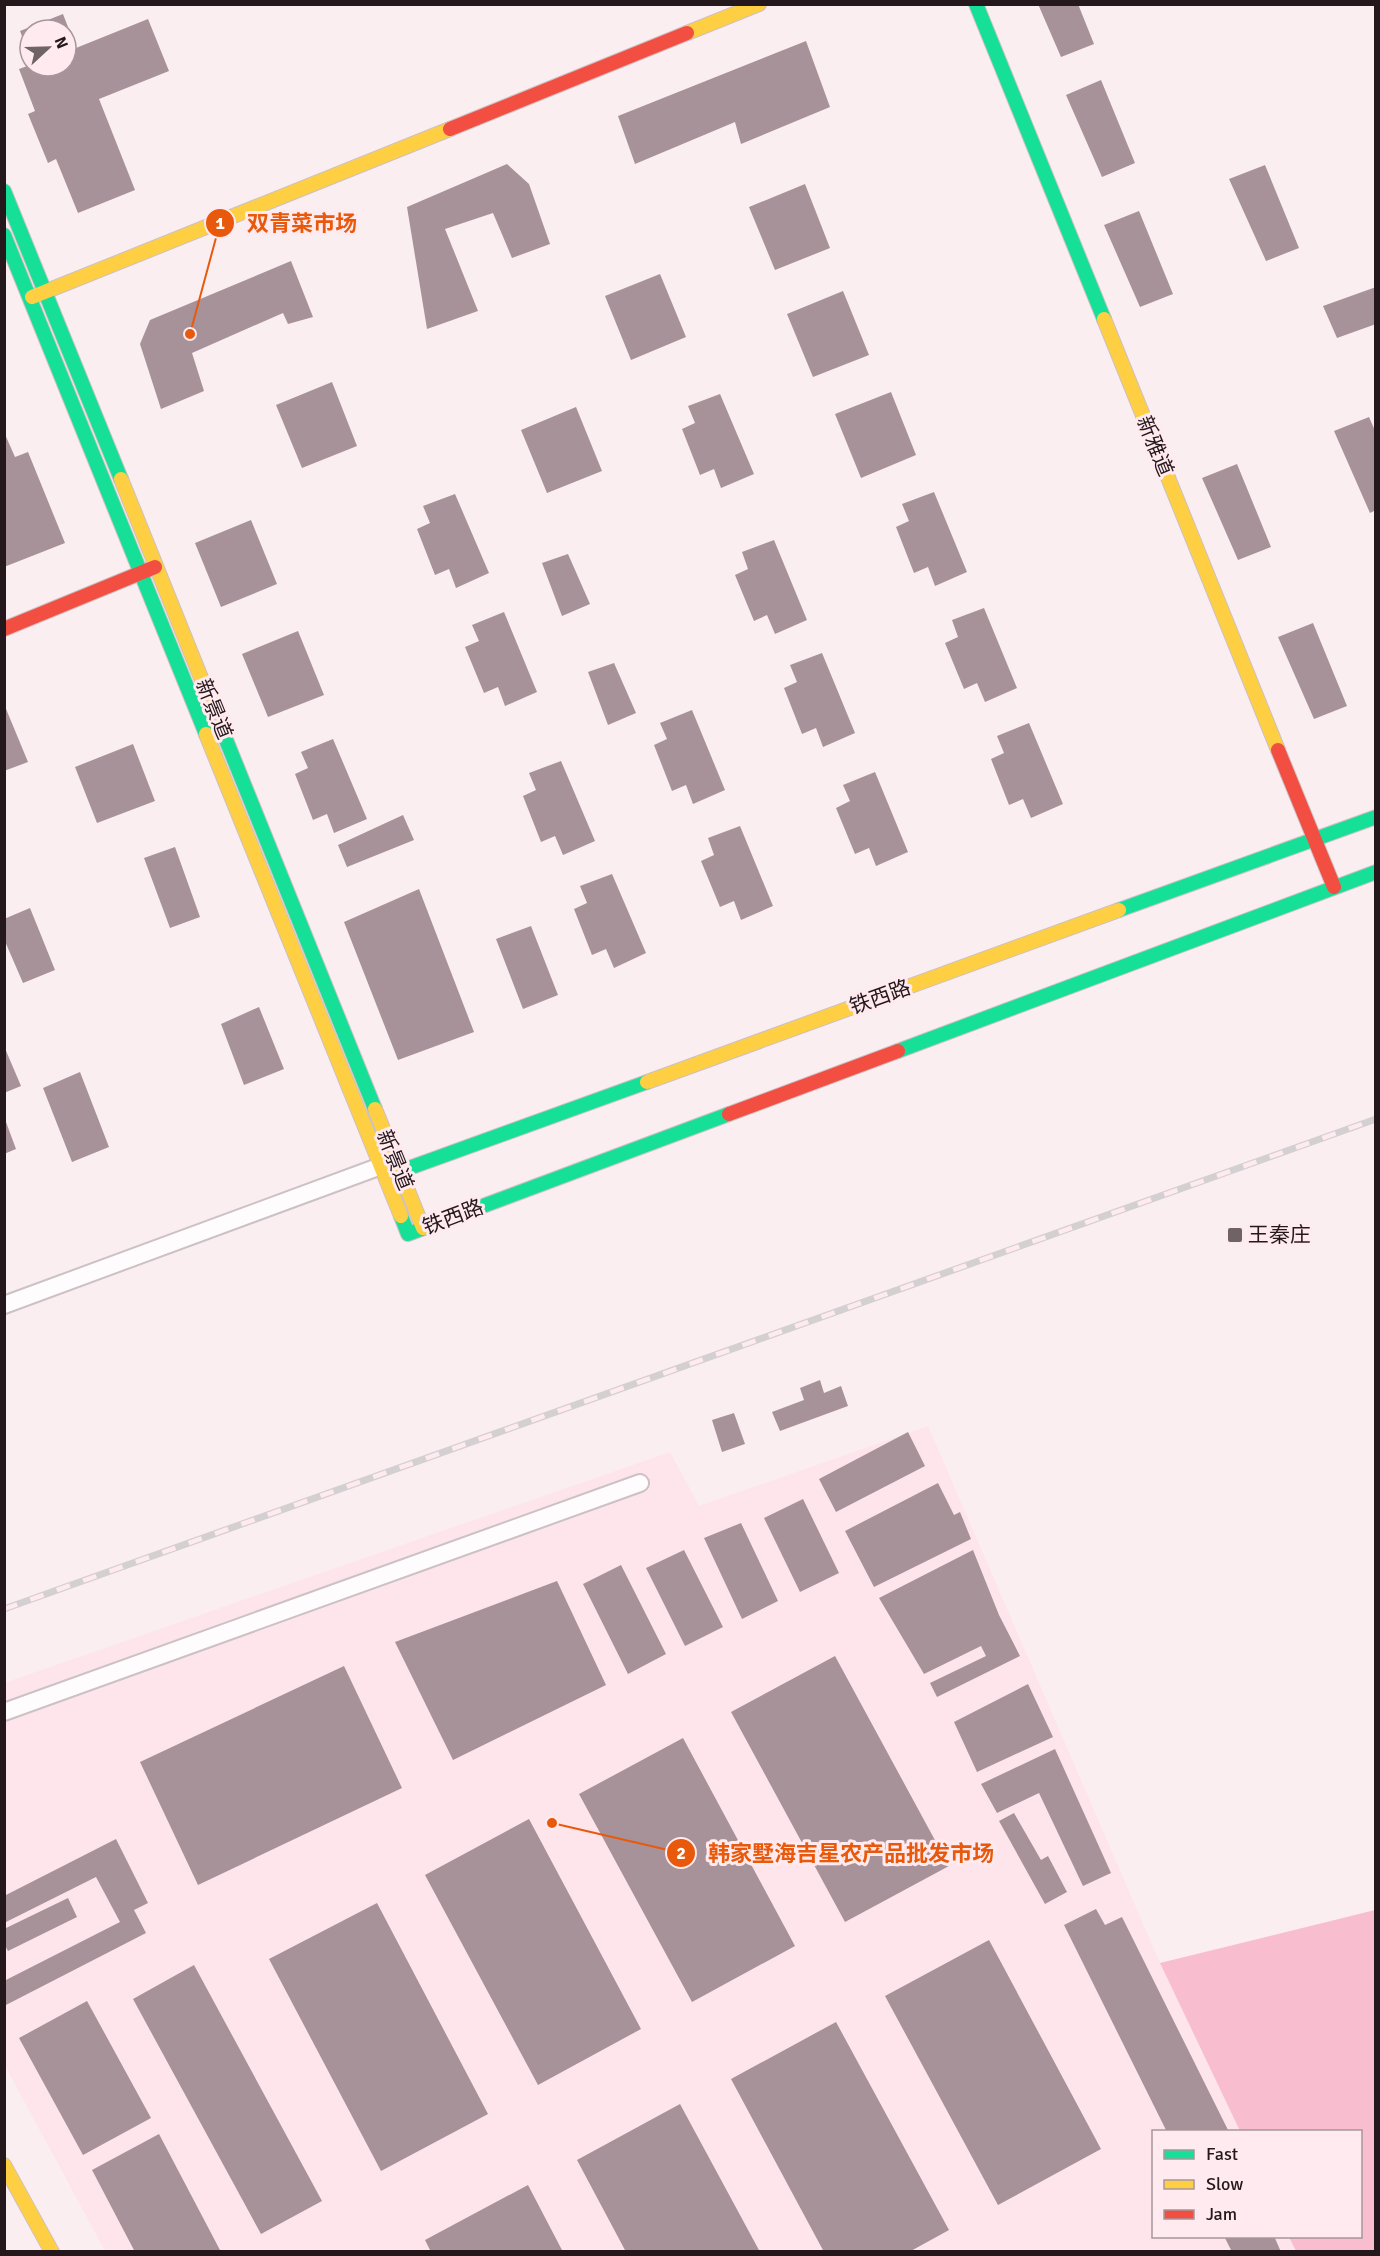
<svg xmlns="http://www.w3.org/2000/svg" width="1380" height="2256" font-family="Signika,'Noto Sans SC',sans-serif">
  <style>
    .built { fill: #fde5eb }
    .forest { fill: #f8bdcf }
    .building { fill: #a79299 }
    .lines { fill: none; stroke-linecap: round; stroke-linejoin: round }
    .street-casing { stroke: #ccc1c4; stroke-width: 20 }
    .fast-casing { stroke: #ccc1c4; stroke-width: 16 }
    .slow-casing { stroke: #ccc1c4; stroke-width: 16 }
    .jam-casing { stroke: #ccc1c4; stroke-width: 16 }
    .street { stroke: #fefcfd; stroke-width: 16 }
    .fast { stroke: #16e098; stroke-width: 14 }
    .slow { stroke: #ffcf43; stroke-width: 14 }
    .jam { stroke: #f24e42; stroke-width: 14 }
    .rail-casing { stroke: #d4d0d2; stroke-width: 7 }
    .rail { stroke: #feeaef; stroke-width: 4.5; stroke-dasharray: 14; stroke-linecap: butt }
    .poi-dot { fill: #6f6367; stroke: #feeaef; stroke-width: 2 }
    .labels { text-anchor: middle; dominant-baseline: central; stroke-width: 6; stroke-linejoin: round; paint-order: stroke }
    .street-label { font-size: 21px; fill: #24181c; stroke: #feeaef }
    .poi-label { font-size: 21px; fill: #24181c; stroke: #feeaef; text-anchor: start }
    .leader { fill: none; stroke: #e8590c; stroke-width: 2 }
    .callout-dot { fill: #e8590c; stroke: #feeaef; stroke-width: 2 }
    .mark-label { font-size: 18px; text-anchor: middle; font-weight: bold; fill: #fff }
    .callout-label { font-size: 22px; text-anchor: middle; font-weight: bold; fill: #e8590c; stroke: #feeaef; stroke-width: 6; stroke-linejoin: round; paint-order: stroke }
  </style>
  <rect width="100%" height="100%" fill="#faeef1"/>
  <!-- built -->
  <path class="built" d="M928 1426 1160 1963 1240 2131 1154 2132V2236L1289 2237 1296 2251H105L5 2066 4 1683 670 1452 699 1506Z"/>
  <!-- forest -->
  <path class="forest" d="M1375 1910V2251H1296L1289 2237 1360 2236V2132L1240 2131 1160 1963Z"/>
  <!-- building -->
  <path class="building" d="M1038 4H1078L1094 44 1061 57Z
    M63 14 76 48 148 19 169 71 99 99 135 190 78 213 56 159 48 163 28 114 35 111 19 69 30 65 66 66V30H30V48L27 49 20 31Z
    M806 41 830 107 741 144 735 122 635 164 618 116Z
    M1101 80 1135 163 1102 177 1066 95Z
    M507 164 529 184 550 244 512 258 493 213 445 229 478 311 427 329 407 207Z
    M1265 165 1299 248 1266 261 1229 179Z
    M805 184 830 248 775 270 749 207Z
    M1139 211 1173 294 1140 307 1104 225Z
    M291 261 313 317 288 324 283 313 192 353 204 391 161 409 140 344 150 320Z
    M660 274 686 337 631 360 605 296Z
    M1376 287V324L1337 338 1323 306Z
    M843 291 869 355 813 377 787 314Z
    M332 382 357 446 302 468 276 405Z
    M891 392 916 455 861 478 835 414Z
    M720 394 754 474 721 488 714 469 700 475 682 429 695 423 688 406Z
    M576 407 602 471 547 493 521 430Z
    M1369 417 1376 433V510L1370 513 1334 431Z
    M4 432 15 457 28 452 65 543 4 567Z
    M1237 464 1271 547 1238 560 1202 478Z
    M934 492 967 572 935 586 928 567 914 573 896 527 909 521 902 504Z
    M455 494 489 573 456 588 449 569 435 575 417 529 430 523 423 506Z
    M251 520 277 584 221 607 195 543Z
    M774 540 807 620 775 634 767 615 754 621 735 575 748 569 742 552Z
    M568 554 590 604 562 616 542 563Z
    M984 608 1017 688 985 702 977 683 964 689 945 643 958 637 952 620Z
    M504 612 537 692 505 706 498 687 484 693 465 647 479 641 472 625Z
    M1313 623 1347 706 1314 719 1278 637Z
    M298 631 324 695 268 717 242 654Z
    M822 653 855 733 823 747 816 728 802 734 784 688 797 682 790 665Z
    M614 663 636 713 608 725 588 672Z
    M4 704 28 762 4 771Z
    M692 710 725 790 693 804 686 785 672 791 654 745 667 739 660 723Z
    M1029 723 1063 804 1031 818 1023 799 1009 805 991 759 1004 753 997 736Z
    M333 739 367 819 334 833 327 814 313 820 295 774 308 768 301 752Z
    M133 744 155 801 97 823 75 767Z
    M561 761 595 841 563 855 555 836 541 842 523 796 536 790 529 773Z
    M875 772 908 852 876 866 869 848 855 854 836 808 850 801 843 785Z
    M403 815 414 840 347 867 338 845Z
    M740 826 773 906 741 920 734 901 720 907 701 861 714 855 708 838Z
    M175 847 200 917 170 928 144 858Z
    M612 874 646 953 614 968 606 949 592 955 574 909 587 903 580 886Z
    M419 889 474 1032 398 1060 344 922Z
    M30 908 55 970 23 983 4 939V919Z
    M531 926 558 995 523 1009 496 939Z
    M259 1007 284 1069 244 1085 221 1024Z
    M4 1046 21 1086 4 1093Z
    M80 1072 109 1147 72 1162 43 1088Z
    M6 1122 16 1149 4 1154V1123Z
    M820 1380 824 1393 841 1386 848 1406 780 1431 772 1412 804 1400 800 1388Z
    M734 1413 745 1444 722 1452 712 1420Z
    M908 1432 925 1466 836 1512 819 1479Z
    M938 1483 954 1515 960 1512 971 1539 874 1587 845 1531Z
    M803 1499 839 1573 800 1592 764 1518Z
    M741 1523 778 1601 742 1619 704 1538Z
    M684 1550 723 1627 685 1646 646 1568Z
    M973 1550 999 1615 1020 1656 937 1697 930 1683 986 1656 981 1646 924 1674 879 1598Z
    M621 1565 666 1654 628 1674 583 1584Z
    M557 1581 606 1685 453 1760 395 1642Z
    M835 1656 949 1866 845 1922 731 1712Z
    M344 1666 402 1788 198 1885 140 1762Z
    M1028 1684 1053 1737 977 1772 954 1722Z
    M683 1738 795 1946 692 2002 579 1794Z
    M1055 1749 1111 1873 1083 1886 1039 1793 997 1813 981 1784Z
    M1014 1813 1041 1860 1048 1856 1067 1892 1045 1904 999 1821Z
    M529 1819 641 2029 538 2085 425 1875Z
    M116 1839 148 1903 134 1910 146 1933 4 2006V1981L120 1922 96 1877 4 1923V1896Z
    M68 1898 77 1917 8 1951 4 1944V1929Z
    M377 1903 488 2114 381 2171 269 1959Z
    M1096 1909 1105 1925 1122 1917 1229 2132H1167L1064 1925Z
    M989 1940 1101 2149 998 2205 885 1996Z
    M194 1965 322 2201 261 2234 133 1999Z
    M87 2001 151 2118 83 2155 19 2038Z
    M836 2022 949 2230 909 2252H824L731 2079Z
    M680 2104 760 2252H626L577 2160Z
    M159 2134 221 2252H135L92 2170Z
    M528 2185 563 2252H431L425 2240Z
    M1224 2236H1274L1281 2252H1232Z"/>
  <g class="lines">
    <defs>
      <path id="street" d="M4 1305 389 1163
        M4 1712 640 1483"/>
      <path id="fast" d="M976 4 1104 319
        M4 191 121 479
        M4 235 206 734
        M216 715 375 1109
        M1119 910 1376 817
        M898 1051 1376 872
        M387 1176 647 1082
        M401 1216 408 1234 729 1114"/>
      <path id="slow" d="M687 33 759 4
        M32 297 450 129
        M1104 319 1278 750
        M121 479 216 715
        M206 734 401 1216
        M647 1082 1119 910
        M375 1109 423 1228
        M4 2165 52 2252"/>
      <path id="jam" d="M450 129 687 33
        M4 629 155 567
        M1278 750 1334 887
        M729 1114 898 1051"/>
    </defs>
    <!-- street casing -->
    <use href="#street" class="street-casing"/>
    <!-- fast casing -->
    <use href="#fast" class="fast-casing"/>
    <!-- slow casing -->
    <use href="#slow" class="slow-casing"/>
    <!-- jam casing -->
    <use href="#jam" class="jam-casing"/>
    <!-- street -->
    <use href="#street" class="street"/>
    <!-- fast -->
    <use href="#fast" class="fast"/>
    <!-- slow -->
    <use href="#slow" class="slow"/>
    <!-- jam -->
    <use href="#jam" class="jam"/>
    <defs>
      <path id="rail" d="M4 1609 1376 1119"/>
    </defs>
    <!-- rail casing -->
    <use href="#rail" class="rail-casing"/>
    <!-- rail -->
    <use href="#rail" class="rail"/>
  </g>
  <!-- markers -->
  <rect class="poi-dot" x="1227" y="1227" width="16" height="16" rx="3"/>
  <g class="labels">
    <!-- street labels -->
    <g class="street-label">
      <text transform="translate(1155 446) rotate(68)">新雅道</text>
      <text transform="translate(214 709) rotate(68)">新景道</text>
      <text transform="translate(880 997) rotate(-20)">铁西路</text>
      <text transform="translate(395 1160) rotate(68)">新景道</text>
      <text transform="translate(453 1217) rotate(-21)">铁西路</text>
    </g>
    <!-- poi labels -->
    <g class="poi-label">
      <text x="1248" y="1235">王秦庄</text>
    </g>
  </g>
  <!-- callouts -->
  <path class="leader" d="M190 334L220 223M552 1823L681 1853"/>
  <g class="callout-dot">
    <circle cx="190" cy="334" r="6"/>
    <circle cx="552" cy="1823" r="6"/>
    <circle cx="220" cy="223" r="15"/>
    <circle cx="681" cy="1853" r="15"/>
  </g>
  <g class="mark-label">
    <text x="220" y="229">1</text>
    <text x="681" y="1859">2</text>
  </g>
  <g class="callout-label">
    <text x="302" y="231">双青菜市场</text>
    <text x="851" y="1861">韩家墅海吉星农产品批发市场</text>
  </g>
  <!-- border -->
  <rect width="1380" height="2256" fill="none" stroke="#24181c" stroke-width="12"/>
  <!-- legend -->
  <rect x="1152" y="2130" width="210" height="108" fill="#feeaef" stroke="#a7969b" stroke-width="1.5"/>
  <rect x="1164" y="2150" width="30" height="9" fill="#16e098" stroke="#a7969b" stroke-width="1.5"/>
  <text x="1206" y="2160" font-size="18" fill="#24181c">Fast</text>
  <rect x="1164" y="2180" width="30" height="9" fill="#ffcf43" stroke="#a7969b" stroke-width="1.5"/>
  <text x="1206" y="2190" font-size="18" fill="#24181c">Slow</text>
  <rect x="1164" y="2210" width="30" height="9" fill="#f24e42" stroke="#a7969b" stroke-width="1.5"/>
  <text x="1206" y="2220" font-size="18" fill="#24181c">Jam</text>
  <!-- north arrow -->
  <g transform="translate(48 48) rotate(68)"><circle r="28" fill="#feeaef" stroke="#a7969b" stroke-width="1.5"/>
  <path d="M0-4.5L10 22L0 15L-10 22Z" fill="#6f6367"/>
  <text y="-9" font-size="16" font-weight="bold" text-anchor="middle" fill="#24181c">N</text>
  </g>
</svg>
